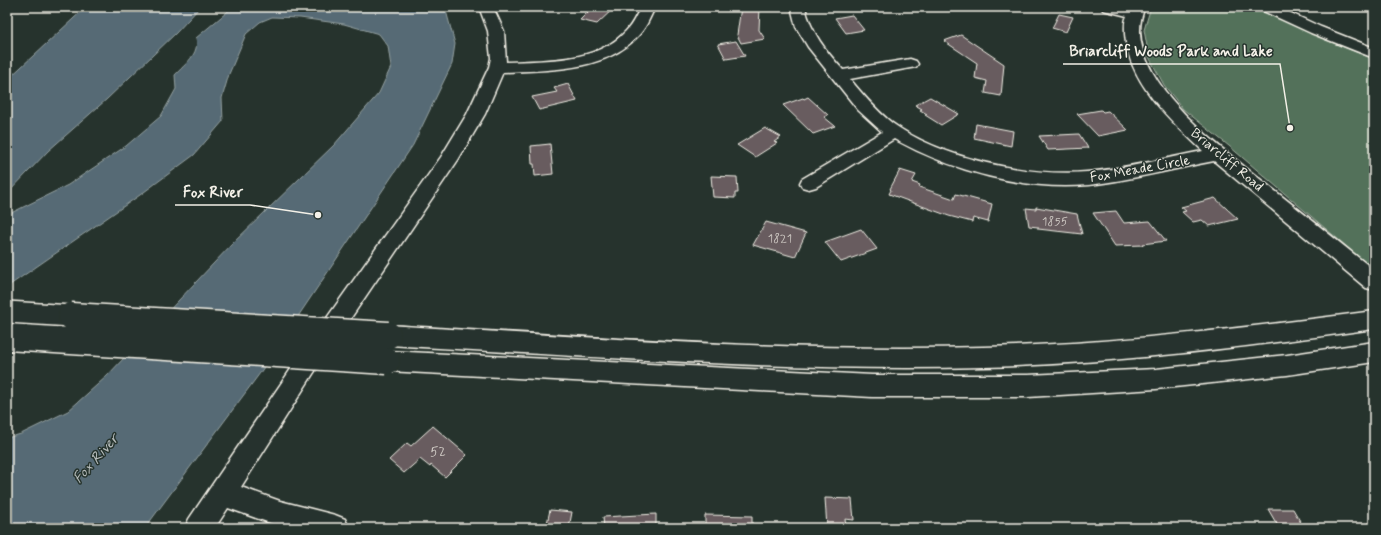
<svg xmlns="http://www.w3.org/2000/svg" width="1381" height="535" font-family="Mynerve,sans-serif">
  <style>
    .green { fill: #52715a; stroke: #a3b1a1 }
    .water { fill: #566b74; stroke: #95a1a2 }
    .building { fill: #675c5f; stroke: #f4f1e8 }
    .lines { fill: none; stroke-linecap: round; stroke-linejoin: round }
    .minor-casing { stroke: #f4f1e8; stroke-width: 3 }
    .major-casing { stroke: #f4f1e8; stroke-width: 3 }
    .minor { fill: #26332d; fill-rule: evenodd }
    .major { fill: #26332d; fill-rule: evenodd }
    .major-bridge-far1-casing { stroke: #f4f1e8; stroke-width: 24; stroke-linecap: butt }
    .major-bridge-casing { stroke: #f4f1e8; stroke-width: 29; stroke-linecap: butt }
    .major-bridge-far1 { stroke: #26332d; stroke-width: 21 }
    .major-bridge { stroke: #26332d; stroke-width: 26 }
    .labels { text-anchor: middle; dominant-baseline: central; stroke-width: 3; stroke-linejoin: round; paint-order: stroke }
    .number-label { font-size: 12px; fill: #d1ccc6 }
    .street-label { font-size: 14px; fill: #f4f1e8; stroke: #26332d }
    .near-number-label { font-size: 14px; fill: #d1ccc6 }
    .water-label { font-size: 15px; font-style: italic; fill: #b5bbba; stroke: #26332d }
    .leader { fill: none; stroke: #f4f1e8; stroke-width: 1.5 }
    .callout-dot { fill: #f4f1e8; stroke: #26332d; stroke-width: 1.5 }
    .callout-label { font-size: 15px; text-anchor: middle; font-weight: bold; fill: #f4f1e8; stroke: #26332d; stroke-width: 3; stroke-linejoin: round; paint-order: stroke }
  </style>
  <rect width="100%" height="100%" fill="#26332d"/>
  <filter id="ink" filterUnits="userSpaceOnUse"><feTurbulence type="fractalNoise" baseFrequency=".025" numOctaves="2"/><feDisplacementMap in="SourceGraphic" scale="8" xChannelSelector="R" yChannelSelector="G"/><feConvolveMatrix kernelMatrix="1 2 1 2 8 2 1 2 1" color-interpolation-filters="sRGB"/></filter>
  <g filter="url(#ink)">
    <!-- green -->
    <path class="green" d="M1151 7H1253L1321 38 1374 59V270L1229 146 1183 109 1164 85 1149 57 1144 30Z"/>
    <!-- water -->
    <path class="water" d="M86 7H200L176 33 107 99 48 151 7 194V80Z
      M233 7H445L455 44 452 64 413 145 260 373 145 528H7V438L21 434 68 411 107 376 232 244 334 145 379 93 391 67 388 46 379 34 344 24 300 18 272 17 260 22 246 34 229 74 222 98 223 121 194 155 140 195 7 287V215L68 185 126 146 161 116 176 89 175 75C185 64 200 54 196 38Z"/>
    <!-- building -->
    <path class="building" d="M593 7H615L597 24 580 20Z
      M741 7H760L759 30 765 39 741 43 737 35Z
      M1059 14 1073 17 1066 32 1052 28Z
      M852 15 864 30 846 33 835 18Z
      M961 35 1004 64 1001 96 985 93 987 81 975 78 977 63 944 41Z
      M736 41 745 56 726 59 718 44Z
      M568 84 577 101 539 110 532 97 557 92 554 88Z
      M808 97 828 115 824 117 835 126 813 134 783 105 803 98 804 99Z
      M930 97 959 114 941 125 925 115 927 114 920 110 922 109 915 105Z
      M1101 110 1103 112 1108 111 1128 130 1098 136 1077 114Z
      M976 124 1013 131 1011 146 974 138Z
      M765 128 781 137 774 142 777 143 755 157 737 145Z
      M1079 134 1088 148 1048 150 1039 136Z
      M550 144 553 174 535 176 534 164H532L531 146Z
      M900 170 916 175 912 182 920 185 919 187 954 199 956 194 992 204 988 222 973 218 972 222 949 216 889 194 891 190 890 189Z
      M711 176 737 177 738 193H735V198L713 197Z
      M1215 198 1238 219 1209 226 1202 220 1193 222 1182 212 1186 211 1181 207Z
      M1036 207 1077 214 1082 234 1038 229V227L1029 226 1026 208 1036 209Z
      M1116 211 1124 223 1150 221 1166 241 1142 244 1143 245 1115 246 1093 213Z
      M766 222 806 233 795 257 753 245Z
      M861 229 877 249 841 262 825 242Z
      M433 426 467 455 445 477 431 465 430 467 420 459 404 473 389 460 407 443 411 446Z
      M825 498 852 499 854 520 845 519 846 528H827Z
      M1268 509H1293L1304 528H1279Z
      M550 510 572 512 569 528H546Z
      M656 514V528H604L603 517Z
      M705 515 752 516V528H705Z"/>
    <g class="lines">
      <defs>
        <path id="minor" d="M479 7H493L504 31 506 62C546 60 597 63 626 31 633 24 636 15 641 7H655C650 18 645 30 636 38 603 72 547 70 503 72L485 114 458 160 313 374 241 487 280 501 335 515 345 519 349 528H284L228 508 215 528H185L189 519 297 360 441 157 467 114 489 67 491 58 488 31Z
          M791 7H805C811 33 826 51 843 70L910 59 916 61 918 64 916 67 850 79C863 95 876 110 892 123 940 158 1027 177 1087 172 1126 169 1165 158 1203 151 1170 120 1128 82 1125 34 1125 27 1124 22 1127 16L1103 10 1101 7H1145C1135 30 1141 52 1153 73 1178 118 1239 162 1279 194 1311 219 1342 245 1374 270V290L1366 288 1214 161C1173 169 1131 180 1089 185 1024 191 952 171 894 139L816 187 809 189 802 187 800 183 802 179 882 132 858 110 808 47 796 27Z
          M1259 7H1278L1321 27 1374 48V58L1311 33 1261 10Z"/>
        <path id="major" d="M1374 311V329C1244 347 1115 364 984 367 785 372 586 356 388 345L380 342 376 335 380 328 388 325C586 337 785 352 983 347 1114 344 1244 328 1374 311Z
          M1374 342V362L1287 375 1156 389 1028 397H872L387 371 378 368 375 361 378 354 387 351 872 375H1028L1156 369 1287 355Z"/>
      </defs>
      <!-- minor casing -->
      <use href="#minor" class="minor-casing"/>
      <!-- major casing -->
      <use href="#major" class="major-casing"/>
      <!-- minor -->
      <use href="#minor" class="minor"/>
      <!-- major -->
      <use href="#major" class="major"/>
      <defs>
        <path id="major-bridge-far1" d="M7 312 88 317"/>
        <path id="major-bridge" d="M71 316 388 335
          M7 337 387 361"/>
      </defs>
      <!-- major-bridge-far1 casing -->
      <use href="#major-bridge-far1" class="major-bridge-far1-casing"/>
      <!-- major-bridge casing -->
      <use href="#major-bridge" class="major-bridge-casing"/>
      <!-- major-bridge-far1 -->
      <use href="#major-bridge-far1" class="major-bridge-far1"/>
      <!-- major-bridge -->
      <use href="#major-bridge" class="major-bridge"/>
    </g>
  </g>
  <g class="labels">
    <!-- number labels -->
    <g class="number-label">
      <text x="1055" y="222">1855</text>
      <text x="780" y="239">1821</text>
    </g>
    <!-- street labels -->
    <g class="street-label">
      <text transform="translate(1227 160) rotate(40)">Briarcliff Road</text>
      <text transform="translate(1140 169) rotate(-10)">Fox Meade Circle</text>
    </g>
    <!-- near-number labels -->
    <g class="near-number-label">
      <text x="438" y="452">52</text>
    </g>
    <!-- water labels -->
    <g class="water-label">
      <text transform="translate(96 459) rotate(-48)">Fox River</text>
    </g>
  </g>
  <!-- callouts -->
  <path class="leader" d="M1290 128L1280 64H1063M318 215L250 205H175"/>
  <g class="callout-dot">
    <circle cx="1290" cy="128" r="4"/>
    <circle cx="318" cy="215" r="4"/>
  </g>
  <g class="callout-label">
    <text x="1171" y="56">Briarcliff Woods Park and Lake</text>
    <text x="213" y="197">Fox River</text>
  </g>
  <!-- margin -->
  <rect width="1381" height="535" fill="none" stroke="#26332d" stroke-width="24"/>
  <rect x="12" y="12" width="1357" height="511" fill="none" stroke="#f4f1e8" stroke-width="1.5" filter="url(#ink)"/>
</svg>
